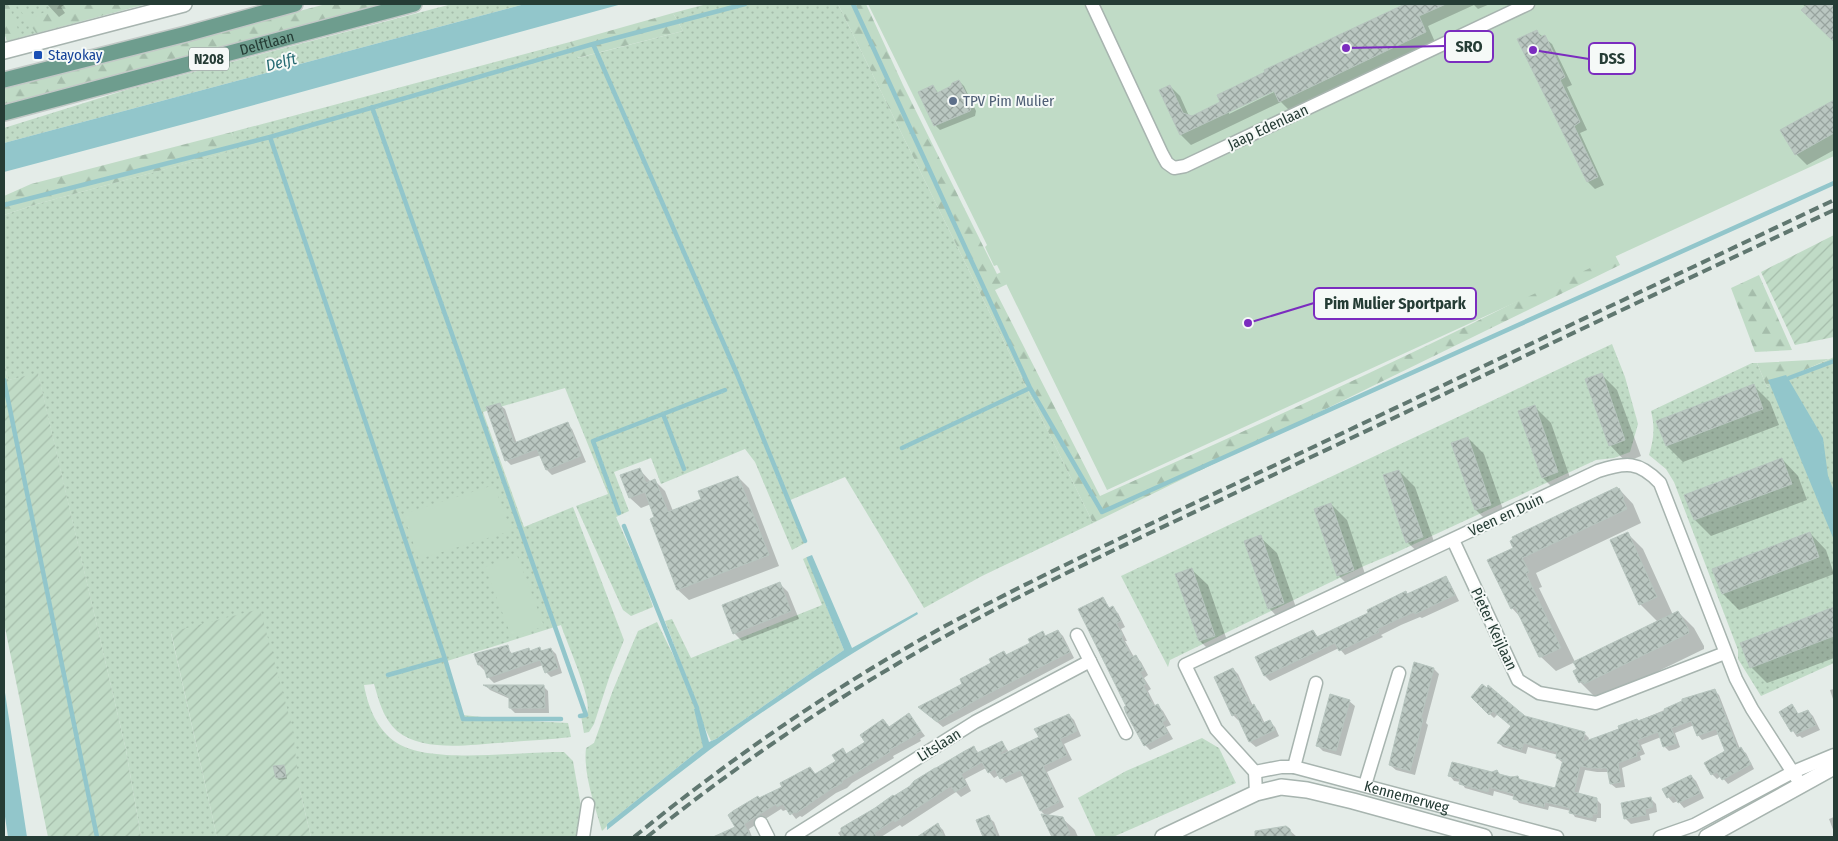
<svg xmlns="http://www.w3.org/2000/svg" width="1838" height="841" font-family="'Fira Sans Condensed',sans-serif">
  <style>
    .grass { fill: url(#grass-dots) }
    .forest { fill: url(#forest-firs) }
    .garden { fill: url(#garden-furrows) }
    .pitch { fill: #c0dbc6 }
    .water { fill: #92c6cb }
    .shadow { fill: #0003; fill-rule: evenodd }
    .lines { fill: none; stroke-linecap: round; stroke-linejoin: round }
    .stream { stroke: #92c6cb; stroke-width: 4.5 }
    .building { fill: url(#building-cross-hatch); stroke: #b7c5bf }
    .minor-casing { stroke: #a7b4af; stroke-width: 15 }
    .tertiary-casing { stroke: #a7b4af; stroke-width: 18 }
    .primary-casing { stroke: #c2c8c6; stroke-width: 18 }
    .minor { stroke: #fff; stroke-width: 12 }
    .tertiary { stroke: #fff; stroke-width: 15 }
    .primary { stroke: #6e9d8e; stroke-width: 15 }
    .rail { stroke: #607770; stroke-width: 4; stroke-dasharray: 10 5; stroke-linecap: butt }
    .transit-dot { fill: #1a4fb4; stroke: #f5f9f7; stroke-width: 2 }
    .service-dot { fill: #5c6f8a; stroke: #f5f9f7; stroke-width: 2 }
    .labels { text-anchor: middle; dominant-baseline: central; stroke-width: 4; stroke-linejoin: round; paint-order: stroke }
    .shield { fill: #f5f9f7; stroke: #63756f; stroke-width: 1 }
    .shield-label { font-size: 14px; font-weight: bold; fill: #253c35 }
    .street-label { font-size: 15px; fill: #253c35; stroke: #f5f9f7 }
    .transit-label { font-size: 15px; fill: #164399; stroke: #f5f9f7; text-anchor: start }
    .service-label { font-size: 15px; fill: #4e5e75; stroke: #f5f9f7; text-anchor: start }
    .water-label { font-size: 16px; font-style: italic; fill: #256a72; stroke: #f5f9f7 }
    .leader { fill: none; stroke: #7b2cbf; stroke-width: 2 }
    .callout-dot { fill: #7b2cbf; stroke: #f5f9f7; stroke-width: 2 }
    .callout { fill: #f5f9f7; stroke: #7b2cbf; stroke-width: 2 }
    .callout-label { font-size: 16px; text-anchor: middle; font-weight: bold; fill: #253c35 }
  </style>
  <defs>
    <pattern id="grass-dots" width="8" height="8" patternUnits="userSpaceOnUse" patternTransform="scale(1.25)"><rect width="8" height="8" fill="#c0dbc6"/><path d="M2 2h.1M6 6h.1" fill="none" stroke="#a5bdab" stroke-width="1.8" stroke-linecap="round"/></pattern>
    <pattern id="forest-firs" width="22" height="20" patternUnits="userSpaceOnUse" patternTransform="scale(1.25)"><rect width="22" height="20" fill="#c0dbc6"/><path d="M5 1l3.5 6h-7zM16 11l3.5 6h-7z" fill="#a5bdab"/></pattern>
    <pattern id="garden-furrows" width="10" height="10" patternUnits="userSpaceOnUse" patternTransform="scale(1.25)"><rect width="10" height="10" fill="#c0dbc6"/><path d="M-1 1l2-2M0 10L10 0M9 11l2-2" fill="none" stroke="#a5bdab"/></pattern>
    <pattern id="building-cross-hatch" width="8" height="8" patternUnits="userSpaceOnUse" patternTransform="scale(1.25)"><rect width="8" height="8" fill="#bac7c1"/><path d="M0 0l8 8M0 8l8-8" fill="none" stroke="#97a39e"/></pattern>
  </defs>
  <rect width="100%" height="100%" fill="#e4ece8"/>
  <!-- grass -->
  <path class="grass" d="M4 4H146L7 41 4 31Z
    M452 4H525L4 143V128L129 89Z
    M707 4H838L1093 523 982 576 924 608 845 477 788 501 805 543 792 550 755 462 745 449 661 484 651 458 614 472 629 511 616 517 642 575 653 607 631 616 623 610 576 506 608 494 565 388 483 412 524 527 573 507 624 640 610 675 594 724 589 732 584 733 581 716 587 713C593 700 566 641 561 625L444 662 463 715 511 720 568 723 571 737C546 740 522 741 498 743 469 745 422 752 397 731 383 718 379 701 374 684L364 685C368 707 377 730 397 743 431 765 522 751 564 752L573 761 584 824 578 837H311L299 787 171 633 217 837H141L126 750 38 374 8 380 4 361V215L37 204 235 150 232 132 570 42 578 58 683 31 673 13Z
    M1612 344 1625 377 1638 424 1630 452 1614 458 1596 460 1395 553 1364 566 1170 660 1168 667 1121 576Z
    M1834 357V663L1761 696 1738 659V650L1674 482 1666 469 1649 455C1654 439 1655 427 1651 411L1752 363H1757L1767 387Z
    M807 557 844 650 716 739 711 741 704 726 703 747 607 824V826L602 831C595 806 583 774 586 748L594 743 613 690 638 631 657 622 695 700 665 621 672 619 691 658 822 605 803 559Z
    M1202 738 1219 748 1236 783 1113 837H1096L1078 798 1126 771Z"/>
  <!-- forest -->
  <path class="forest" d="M4 4H7L9 6 21 37 7 41 4 31Z
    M16 4H23L33 18 60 4H146L36 33Z
    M326 4H381L4 106V89Z
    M838 4H866L903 85 997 274 1160 196 1165 206 995 290 1100 496C1273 418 1446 341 1613 251L1620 265 1093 523Z
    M673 13 683 31 577 58 570 42Z
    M232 132 236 150 37 204 4 215V196L31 184Z
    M1759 275 1792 350 1755 352 1731 288Z
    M1829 359 1767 387 1757 363Z"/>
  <!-- garden -->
  <path class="garden" d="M1834 235V337L1795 345 1761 272Z
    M4 361 8 380 38 373 126 750 141 837H48L4 623Z
    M260 609 293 730 299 787 311 837H217L171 632Z"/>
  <!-- pitch -->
  <path class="pitch" d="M868 4H1834V156L1107 490 997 265 994 266 985 247 987 245Z
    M494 485 511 531 419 559 403 514Z
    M517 555 544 626 512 638 485 567Z"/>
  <!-- water -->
  <path class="water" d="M525 4H622L203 119 4 172V143Z
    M1786 375 1823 438 1828 476 1834 491V540L1768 380Z
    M812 555 852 648 917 612 918 614C872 641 826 669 782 699 721 739 664 785 607 830V824L703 747 694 709 699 708 709 742 716 739 844 650 807 559V557Z
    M4 686 27 837H8L4 810Z"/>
  <!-- shadow -->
  <path class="shadow" d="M47 4H65L61 7 65 13 59 17Z
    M1408 4H1490L1478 9 1474 5 1428 26 1435 42 1290 111 1281 102 1191 145 1181 135 1160 91 1170 86 1180 96 1189 116 1192 117 1222 103 1267 73 1266 71ZM1279 87 1280 89 1229 114V111Z
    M1802 4H1834V42L1803 10 1806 7Z
    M1537 32 1552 44 1572 85 1567 87 1587 130 1580 133 1604 185 1595 189 1588 182 1519 40Z
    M959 81 964 86 976 111 975 116 940 130 935 125 933 86 939 94Z
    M1834 100V150L1807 165 1796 154 1829 104Z
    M1601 374 1617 390 1641 456 1626 462 1610 445Z
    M1754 386 1770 402 1779 425 1683 462 1667 446Z
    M499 404 505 409 517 444 567 424 572 429 586 462 552 475 547 470 541 455 511 465 506 460Z
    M1535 407 1551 423 1574 489 1559 494 1543 478Z
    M1468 438 1484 454 1507 521 1492 526 1476 510 1453 443Z
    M1782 459 1798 476 1807 500 1711 536 1695 520 1686 495Z
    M639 469 651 482 655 481 665 491 673 511 702 500 738 477 749 488 779 566 689 600 678 590 652 519 656 518 651 504 641 508 630 498 622 476Z
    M1399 471 1415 487 1438 553 1424 558 1407 542Z
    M1619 489 1633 504 1641 523 1536 573 1542 587 1539 588 1575 662 1658 622 1640 604 1627 533 1643 549 1673 615 1678 612 1694 628 1704 646V649L1601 699 1596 698 1580 682 1578 670 1575 662 1556 671 1540 656 1522 619 1512 608 1515 549Z
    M1331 504 1347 520 1369 586 1354 591 1338 575Z
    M1810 533 1826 550 1834 574 1739 610 1723 594 1714 570Z
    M1260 537 1277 553 1300 619 1285 625 1269 608Z
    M1191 569 1208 585 1231 652 1216 657 1200 641Z
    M1445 578 1450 583 1459 601 1422 618 1420 617 1401 625 1381 635 1383 637 1345 655 1339 648 1270 681 1265 676 1257 658 1313 631 1319 638Z
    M780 584 788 592 799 619 742 641 734 633Z
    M1102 598 1110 609 1112 608 1118 613 1125 627 1121 629 1127 641H1125L1134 657 1136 656 1141 662 1148 675 1144 678 1151 689 1148 691 1156 707 1158 706 1163 711 1171 725 1166 727 1173 739 1150 750 1145 745 1128 707Z
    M1834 609V658L1767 683 1751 667 1742 644Z
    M1058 631 1063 636 1074 658 943 727 925 712 993 663 1004 653 1007 656 1031 643 1043 632 1047 637Z
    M507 647 513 655 529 649 531 652 539 649 543 652 551 649 556 654 562 673 551 677 546 672 543 665 494 683 489 678 486 669 484 670 479 665Z
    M1233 669 1238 674 1253 706 1259 711 1265 724 1270 722 1275 727 1279 736 1256 747 1250 742 1240 719 1238 720 1233 715Z
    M1434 669 1439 674 1426 723 1428 725 1415 775 1396 770 1390 765Z
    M486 686H543L548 691 549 713H515L510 708V699L490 690Z
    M1834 689V702L1830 690Z
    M1714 690 1719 695 1740 749 1746 753 1754 769 1728 784 1721 776 1717 779 1712 774 1726 752 1719 734 1702 740 1698 735 1694 725 1675 733 1680 747 1676 749 1669 751 1665 747 1661 737 1641 745 1645 754 1640 756 1641 760 1622 768 1625 787 1616 788 1611 784 1609 772H1597L1585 770 1578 795 1596 799 1601 804V818H1597L1596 822 1575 817 1571 811 1549 806 1548 810 1519 803 1515 797 1494 791 1493 796 1465 788 1461 782 1454 781 1450 776 1492 774 1497 771 1501 776 1511 778 1517 777 1521 781 1556 790 1563 763 1557 758 1558 755 1528 747 1526 754 1503 747 1499 743 1512 726 1498 714 1494 718 1472 697 1524 717 1584 733 1589 738 1588 741Z
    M1349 701 1355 706 1341 756 1323 751 1317 745Z
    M1791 706 1799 715 1808 711 1813 716 1820 730 1802 738 1800 736 1797 737 1781 713Z
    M909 715 925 736 920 739 921 741 893 756 894 758 852 783 847 788 836 793 802 817 800 816 796 819 788 809 783 811 781 809 749 829 752 837H721L720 835 737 827 759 799 784 787 810 768 816 775 837 761 843 750 847 755 866 743 883 720 890 728Z
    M1069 715 1074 720 1081 736 1064 744 1072 760 1047 772 1064 807 1046 816 1041 811 1024 775 1006 783 999 775 994 778 986 768 965 779 971 791 961 797 956 792 902 827 900 825 881 837H841L838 833 848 825 974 748 979 753 1002 743 1009 752 1041 738Z
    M283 766 285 768 287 779 279 780 277 778Z
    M1691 776 1696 781 1704 798 1684 808 1678 801 1673 803 1668 797Z
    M1650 798 1656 804 1657 812 1649 814 1650 820 1631 824 1625 818Z
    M1043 816 1062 818 1075 830 1078 837H1053Z
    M988 817 994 822 1000 837H984L978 821Z
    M1834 817V832L1829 819Z
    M938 825 943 830 946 837H930L926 832Z
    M1272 830H1289L1297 837H1273Z"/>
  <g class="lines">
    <!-- stream -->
    <path class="stream" d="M853 4 1030 388 902 448
      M593 44 737 374 805 541
      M372 107 586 715 580 716
      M270 137 445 659
      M4 205 270 137 593 44 745 4
      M1789 378 1834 361
      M4 380 97 837
      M1030 388 1102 512 1834 183
      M684 469 663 414 725 390
      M619 513 593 441 663 414
      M624 526 697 708
      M388 675 445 659 463 719H561"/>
  </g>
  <!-- building -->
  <path class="building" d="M1405 4H1446L1419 16 1426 32 1279 102 1274 91 1180 135 1159 90 1170 85 1183 113 1192 116 1220 102 1217 95 1265 72 1264 70Z
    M1808 4H1834V42L1801 10Z
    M1537 30 1540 37 1545 35 1565 77 1560 80 1580 122 1574 126 1598 177 1587 182 1517 39Z
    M959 80 972 105 970 111 934 126 918 92 933 85 937 93 951 86 952 83Z
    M1834 100V133L1795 155 1780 130Z
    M1602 373 1625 440 1609 446 1585 379Z
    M1754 384 1763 409 1666 446 1656 421Z
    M500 403 514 443 568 422 581 456 546 470 537 449 505 461 486 407Z
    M1535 405 1558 472 1542 478 1518 411Z
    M1468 437 1491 505 1475 510 1451 443Z
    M1782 458 1792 484 1694 520 1684 495Z
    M640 468 646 483 655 479 668 512 701 499 698 491 738 476 769 555 677 590 650 519 654 517 645 492 629 498 620 475Z
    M1399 470 1423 537 1406 543 1383 475Z
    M1617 487 1618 489 1619 488 1624 498 1623 499 1627 509 1522 558 1529 572 1526 574 1561 648 1541 657H1539L1515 607 1511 609 1487 560 1513 548 1510 541 1513 539 1512 537Z
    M1331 503 1354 570 1337 576 1314 509Z
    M1628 532 1657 597 1639 605 1610 540Z
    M1810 532 1819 557 1722 594 1712 569Z
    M1261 535 1284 603 1268 609 1244 541Z
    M1192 568 1215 636 1199 641 1175 574Z
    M1446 576 1455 595 1415 614 1414 612 1396 620 1377 629 1379 632 1339 651 1335 643 1264 676 1255 657 1313 630 1317 637 1368 613 1367 610 1406 591 1407 594Z
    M780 582 791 611 733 634 722 605Z
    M1103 597 1109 608 1113 606 1121 621 1116 623 1123 635 1121 636 1132 657 1136 655 1144 670 1140 672 1146 684 1143 685 1154 706 1158 704 1166 720 1162 722 1168 733 1144 746 1126 713 1124 707 1126 706 1078 609Z
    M1834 607V636L1750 668 1740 643Z
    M1678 611 1689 630 1688 631 1689 633 1584 684 1582 681 1579 683 1573 671 1577 669 1573 662Z
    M1058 630 1070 652 978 699 937 722 918 707 962 684 960 679 991 663 989 659 1004 651 1006 655 1030 643 1028 639 1043 631 1045 636Z
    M508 645 510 654 529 648 530 651 540 647 541 651 551 648 558 668 545 673 540 660 487 678 483 664 478 665 474 654Z
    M1414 662 1434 668 1421 718 1423 719 1410 771 1389 765Z
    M1233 668 1251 706 1254 704 1263 723 1270 720 1275 730 1249 742 1236 714 1232 716 1214 677Z
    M1482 684 1487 688 1488 685 1525 716 1585 732 1583 742 1619 729 1618 726 1637 719 1638 721 1665 711 1664 709 1682 701V699L1715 689 1738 749 1741 747 1751 764 1722 780 1717 772 1711 775 1704 763 1725 751 1716 729 1697 736 1691 721 1671 728 1677 743 1671 745 1663 747 1658 732 1637 740 1641 750 1636 752 1637 756 1618 763 1621 782 1610 784 1607 768H1592L1580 766 1574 792 1597 798V814H1593L1592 818 1569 813 1570 808 1545 802 1544 807 1513 799 1514 794 1489 787 1488 792 1459 784 1460 779 1448 776 1452 762 1492 772 1497 770 1499 774 1511 777 1518 776 1519 779 1555 788 1563 760 1556 758 1557 752 1524 743 1521 750 1497 743 1511 726 1493 711 1489 715 1471 697Z
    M483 685H544L545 708H509V697Z
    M1330 694 1350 700 1336 751 1316 746Z
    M1792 704 1798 714 1808 710 1816 725 1796 734 1794 730 1791 732 1779 712Z
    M909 713 921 731 916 733V735L889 750 890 752 847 778 842 781V783L831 789 796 813 794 812 790 815 783 804 777 807 776 804 744 824 751 837H713L735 827 728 815 733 811 758 796 759 798 782 787 780 783 810 767 815 774 836 761 832 755 843 748 846 754 865 742 860 735 883 719 889 727Z
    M1069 714 1077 731 1060 739 1067 755 1043 766 1059 802 1040 811 1020 770 1000 779 995 769 988 773 982 762 961 774 967 785 955 792 951 786 895 822 894 820 874 833 877 837H841V828L875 808 893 795 894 796 910 786 914 781 935 768H936L963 752 974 746 977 753 1002 741 1006 749 1000 753 1001 755 1039 737 1034 729Z
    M284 765 286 777 276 778 273 766Z
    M1691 775 1700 793 1678 803 1674 795 1667 798 1662 789Z
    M1651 797 1653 807 1645 809 1646 815 1624 819 1621 803Z
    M1041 814 1063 817 1070 834 1064 837H1052Z
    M989 815 997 837H983L976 820Z
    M938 823 944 837H917Z
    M1286 826 1290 829 1292 837H1255V831Z"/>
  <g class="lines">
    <defs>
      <g id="minor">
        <path d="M1092 4 1162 154 1167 163 1174 168 1185 166 1528 4"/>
        <path d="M1453 540 1518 680 1539 693 1596 703 1725 653"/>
        <path d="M1077 635 1126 733"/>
        <path d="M1294 767 1316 683"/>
        <path id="s1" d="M1255 772 1281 767H1294L1557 837"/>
        <path d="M1365 785 1399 673"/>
        <path d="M1256 793 1255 772 1216 729 1185 665 1598 471C1626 462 1639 461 1660 483L1736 679 1752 709 1801 785"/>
        <path d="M761 823 768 837"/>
        <path d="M583 837 588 804"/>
        <path d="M792 837 975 722 1090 661"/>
        <path d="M1660 837 1694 825 1793 772 1834 755"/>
      </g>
      <path id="tertiary" d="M4 51 184 4
        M1163 837 1256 793 1281 787 1307 790 1353 801 1484 837
        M1707 837 1834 767"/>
      <g id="primary">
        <path d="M4 80 186 34 295 4"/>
        <path id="s2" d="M4 113 414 4"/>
      </g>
    </defs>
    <!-- minor casing -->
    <use href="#minor" class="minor-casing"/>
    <!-- tertiary casing -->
    <use href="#tertiary" class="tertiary-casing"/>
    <!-- primary casing -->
    <use href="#primary" class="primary-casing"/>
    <!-- minor -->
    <use href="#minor" class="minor"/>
    <!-- tertiary -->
    <use href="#tertiary" class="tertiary"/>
    <!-- primary -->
    <use href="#primary" class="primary"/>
    <!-- rail -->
    <path class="rail" d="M634 837C731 758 835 686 945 626 1058 566 1174 513 1290 458 1471 372 1653 286 1834 200
      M647 837C726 774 810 715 897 664 1023 589 1158 530 1290 467 1472 381 1653 295 1834 210"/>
  </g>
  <!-- markers -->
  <rect class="transit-dot" x="33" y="50" width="10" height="10" rx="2.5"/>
  <circle class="service-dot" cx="953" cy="101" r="5"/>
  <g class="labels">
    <!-- shield labels -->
    <rect class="shield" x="189" y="47.5" width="40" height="23" rx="4"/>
    <g class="shield-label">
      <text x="209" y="59">N208</text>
    </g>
    <!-- street labels -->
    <g class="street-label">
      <text stroke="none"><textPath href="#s2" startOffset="272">Delftlaan</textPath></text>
      <text transform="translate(1268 127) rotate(-25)">Jaap Edenlaan</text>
      <text transform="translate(1506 515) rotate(-25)">Veen en Duin</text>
      <text transform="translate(1494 629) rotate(65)">Pieter Keijlaan</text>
      <text transform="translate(939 745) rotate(-32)">Litslaan</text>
      <text stroke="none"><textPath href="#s1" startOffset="156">Kennemerweg</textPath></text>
    </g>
    <!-- transit labels -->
    <g class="transit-label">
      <text x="48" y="55">Stayokay</text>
    </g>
    <!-- service labels -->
    <g class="service-label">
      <text x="963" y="101">TPV Pim Mulier</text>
    </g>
    <!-- water labels -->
    <g class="water-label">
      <text transform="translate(281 62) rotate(-15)">Delft</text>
    </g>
  </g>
  <!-- callouts -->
  <path class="leader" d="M1346 48L1445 46M1533 50L1589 59M1248 323L1314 303"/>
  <g class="callout-dot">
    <circle cx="1346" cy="48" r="5"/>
    <circle cx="1533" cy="50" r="5"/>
    <circle cx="1248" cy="323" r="5"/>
  </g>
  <g class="callout">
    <rect x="1445" y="31" width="48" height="31" rx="5"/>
    <rect x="1589" y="43" width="46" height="31" rx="5"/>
    <rect x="1314" y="288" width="162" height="31" rx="5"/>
  </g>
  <g class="callout-label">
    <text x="1469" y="52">SRO</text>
    <text x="1612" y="64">DSS</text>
    <text x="1395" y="309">Pim Mulier Sportpark</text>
  </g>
  <!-- border -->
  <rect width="1838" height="841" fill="none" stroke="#253c35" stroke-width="10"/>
</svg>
